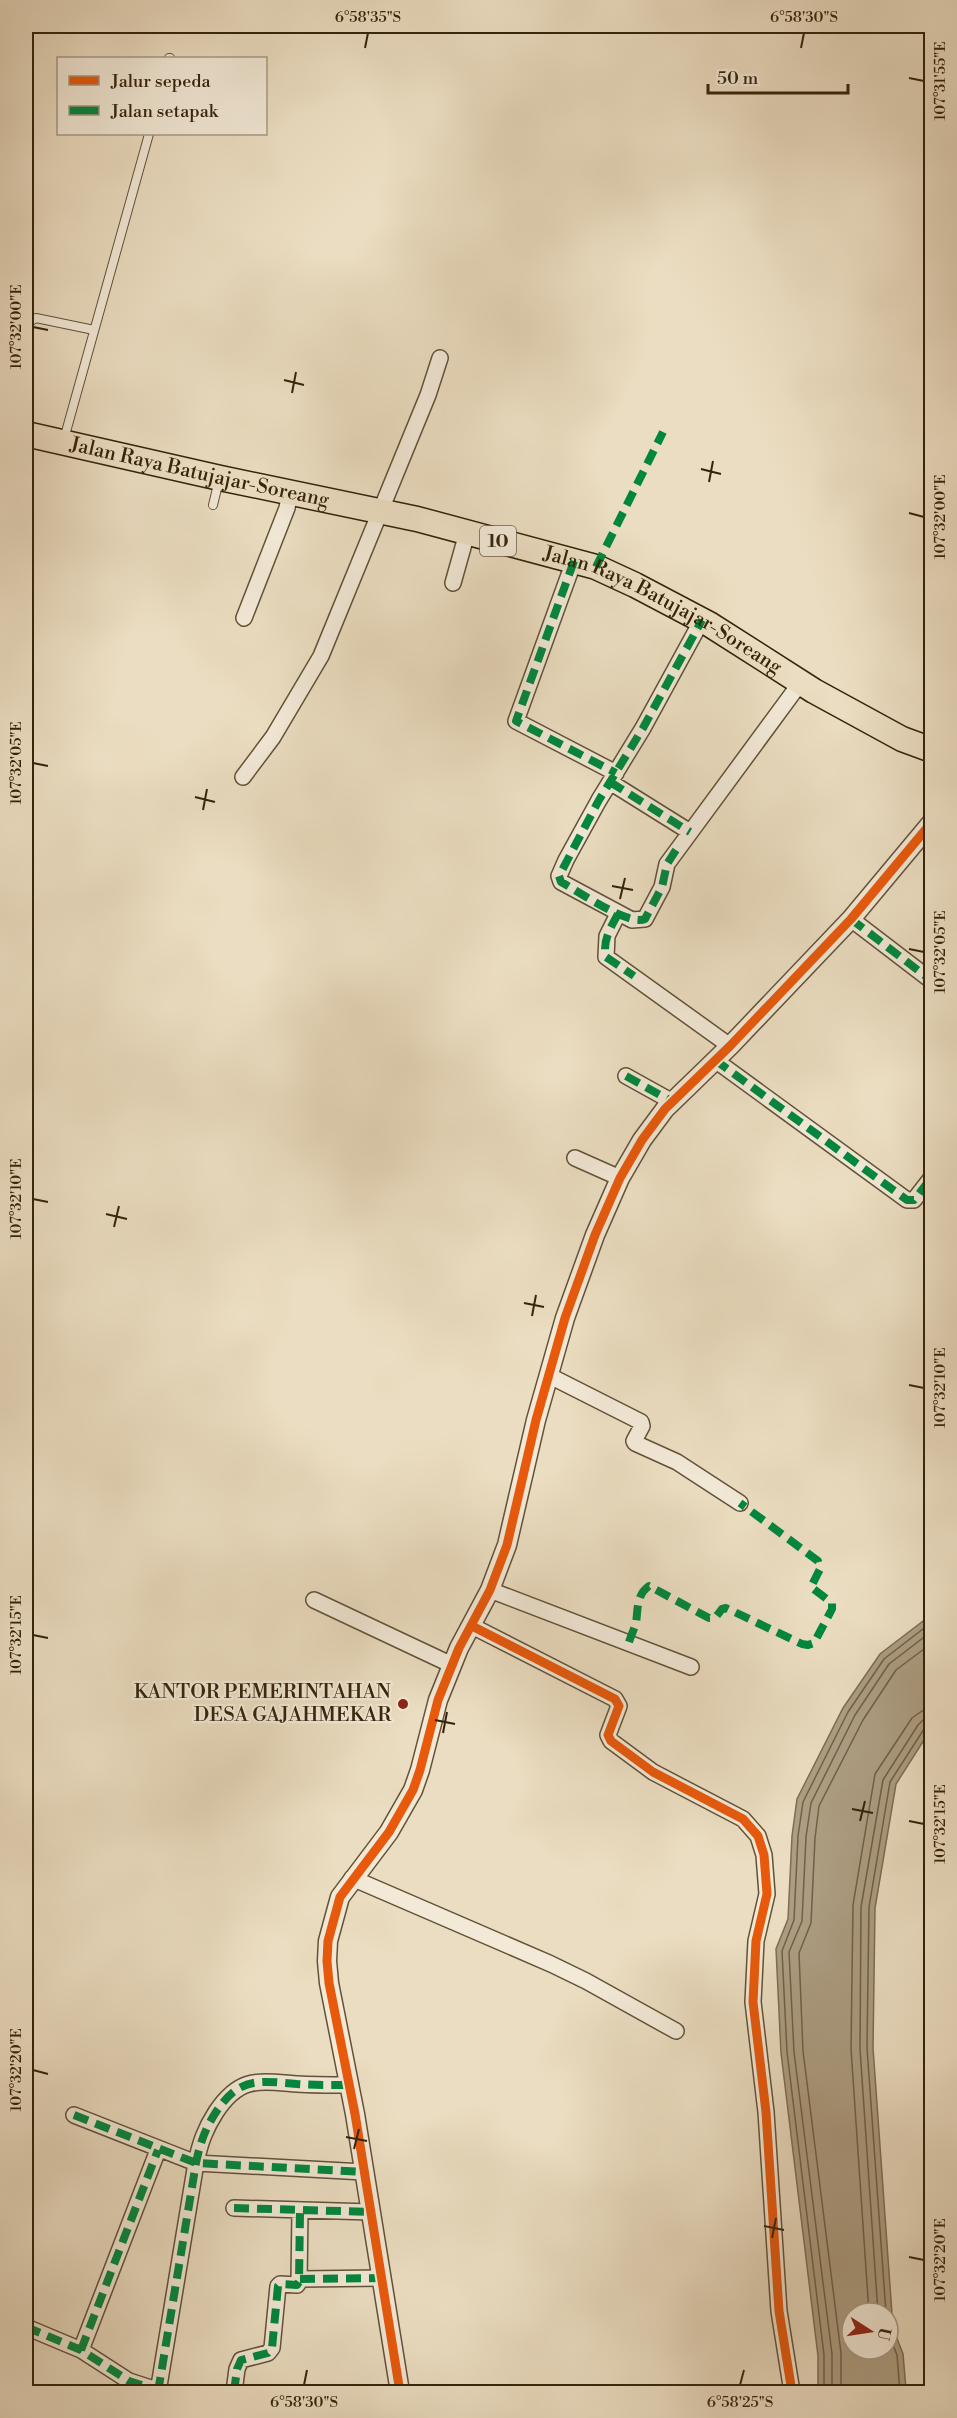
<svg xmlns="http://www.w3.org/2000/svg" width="957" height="2418" font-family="'Libre Bodoni',serif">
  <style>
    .water { fill: #ad9e83; stroke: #7d6d53; stroke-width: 1.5; fill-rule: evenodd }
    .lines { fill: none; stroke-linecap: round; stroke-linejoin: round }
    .shore { stroke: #706047; stroke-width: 1.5 }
    .service-casing { stroke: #625238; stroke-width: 10 }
    .minor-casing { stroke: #625238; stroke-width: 18 }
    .tertiary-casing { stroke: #625238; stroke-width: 21 }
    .trunk-casing { stroke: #34230b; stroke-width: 27 }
    .service { stroke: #f2e9d7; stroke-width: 8 }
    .minor { stroke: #f2e9d7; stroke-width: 15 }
    .tertiary { stroke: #f2e9d7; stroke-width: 18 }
    .trunk { stroke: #ebddc1; stroke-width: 24 }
    .quiet { stroke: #00873e; stroke-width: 8; stroke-dasharray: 15 8; stroke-linecap: butt }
    .cycleway-casing { stroke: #f2e9d7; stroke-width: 13 }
    .cycleway { stroke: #e8590c; stroke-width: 9 }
    .ticks { fill: none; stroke: #34230b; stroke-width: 2 }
    .poi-dot { fill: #8f2418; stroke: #f2e9d7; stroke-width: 2 }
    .labels { text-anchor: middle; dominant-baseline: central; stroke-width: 4.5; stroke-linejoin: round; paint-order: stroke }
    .shield { fill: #f2e9d7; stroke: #6d5e48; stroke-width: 1.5 }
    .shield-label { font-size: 18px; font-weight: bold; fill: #34230b }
    .street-label { font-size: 20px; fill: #34230b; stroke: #f2e9d7 }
    .poi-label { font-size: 20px; fill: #34230b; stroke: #f2e9d7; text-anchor: end }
    .neatline { fill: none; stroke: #34230b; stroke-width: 2 }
    .ticks-label { font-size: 15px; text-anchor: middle; fill: #34230b }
  </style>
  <rect width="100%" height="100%" fill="#ebddc1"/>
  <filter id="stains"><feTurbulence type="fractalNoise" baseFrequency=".00333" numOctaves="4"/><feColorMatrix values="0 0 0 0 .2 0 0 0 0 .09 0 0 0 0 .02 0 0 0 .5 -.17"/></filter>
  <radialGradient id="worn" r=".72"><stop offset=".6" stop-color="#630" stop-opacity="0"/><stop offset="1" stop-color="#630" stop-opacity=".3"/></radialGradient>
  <!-- water -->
  <path class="water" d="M931 1615V1729L896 1784 875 1908 873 2048 893 2328 903 2354 906 2389V2392H818V2356L781 2053 776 1949 788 1919 792 1836 797 1799 843 1708 880 1654ZM852 2313H888V2349H852Z"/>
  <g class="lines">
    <!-- shore -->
    <path class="shore" d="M869 2313 851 2049 853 1905 875 1774 912 1718 922 1711 932 1710
      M878 2313 860 2049 861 1907 883 1780 918 1725 923 1720 932 1719
      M886 2313 867 2048 869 1907 890 1782 924 1729 932 1726
      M888 2332 897 2355 900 2392
      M824 2392V2355L787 2052 782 1951 794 1920 798 1836 803 1802 848 1712 884 1659 932 1622
      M832 2392V2354L794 2052 789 1952 802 1921 806 1837 811 1803 855 1715 889 1664 932 1631
      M841 2392V2353L803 2051 799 1953 811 1923 815 1838 819 1806 863 1720 896 1670 932 1643"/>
    <defs>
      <path id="service" d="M169 58H170
        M26 324 36 318 94 330
        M64 439 149 134
        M213 505 219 480"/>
      <path id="minor" d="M574 561 516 721 616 773
        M453 583 467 533
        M244 618 287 508 290 493
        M702 620 643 728 599 800 566 860 559 876 561 882 632 920 645 919 662 887 667 864 801 682
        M243 777 273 737 321 656 428 395 440 358
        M610 782 690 832
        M618 914 607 936 606 957 730 1046
        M851 919 932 981
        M715 1060 907 1200H914L932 1177
        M626 1076 671 1101
        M575 1158 620 1178
        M548 1375 641 1422 642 1426 634 1441 635 1443 677 1462 740 1503
        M490 1590 691 1667
        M314 1600 452 1665
        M472 1626 615 1699 619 1706 608 1735 611 1741 653 1772 743 1819 758 1836 764 1855 767 1894 756 1941 753 2002 766 2112 779 2311 792 2392
        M352 1878 551 1964 586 1981 676 2031
        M74 2115 196 2163 364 2172
        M234 2208 371 2212
        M300 2279 382 2278
        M26 2327 81 2350 129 2381 163 2392
        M81 2350 158 2150
        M158 2392 196 2163C200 2143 205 2129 216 2112 240 2076 259 2081 297 2084 314 2085 331 2085 348 2085
        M234 2392 237 2369 241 2360 268 2353 272 2348 278 2286 280 2284 297 2285 299 2282 300 2211"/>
      <path id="tertiary" d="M400 2392 355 2114 329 1983 327 1961 328 1941 340 1897 389 1832 413 1790 420 1770 438 1700 459 1648 490 1590 507 1545 536 1420 565 1318 595 1235 620 1178 642 1140 665 1109 730 1046 851 919 932 822"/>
      <g id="trunk">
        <path id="s1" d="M26 434 220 478 417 519 596 567 635 585 709 624 814 691 902 739 932 750"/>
      </g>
    </defs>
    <!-- service casing -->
    <use href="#service" class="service-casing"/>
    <!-- minor casing -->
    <use href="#minor" class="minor-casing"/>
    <!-- tertiary casing -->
    <use href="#tertiary" class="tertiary-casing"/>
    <!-- trunk casing -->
    <use href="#trunk" class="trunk-casing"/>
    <!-- service -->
    <use href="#service" class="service"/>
    <!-- minor -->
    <use href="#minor" class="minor"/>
    <!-- tertiary -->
    <use href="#tertiary" class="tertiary"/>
    <!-- trunk -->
    <use href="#trunk" class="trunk"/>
    <!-- quiet -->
    <path class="quiet" d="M574 561 516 721 616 773
      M596 567 663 432
      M610 782 690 832
      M676 850 667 864 662 887 645 919C628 926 578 891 561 882L559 876 599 800 643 728 702 620
      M618 914C611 927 602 941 606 957L634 976
      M851 919 932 981
      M715 1060 907 1200H914L932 1177
      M626 1076 671 1101
      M629 1642C631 1636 634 1629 636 1623 638 1610 636 1595 649 1586L709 1618H715L722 1609 726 1608 802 1644 808 1645 814 1643 832 1609V1603L811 1587 820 1569 818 1561 740 1503
      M74 2115 196 2163 364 2172
      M234 2208 371 2212
      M300 2279 382 2278
      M26 2327 81 2350 129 2381 163 2392
      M81 2350 158 2150
      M158 2392 196 2163C200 2143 205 2129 216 2112 240 2076 259 2081 297 2084 314 2085 331 2085 348 2085
      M234 2392 237 2369 241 2360 268 2353 272 2348 278 2286 280 2284 297 2285 299 2282 300 2211"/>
    <defs>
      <path id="cycleway" d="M472 1626 615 1699 619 1706 608 1735 611 1741 653 1772 743 1819 758 1836 764 1855 767 1894 756 1941 753 2002 766 2112 779 2311 792 2392
        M400 2392 355 2114 329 1983 327 1961 328 1941 340 1897 389 1832 413 1790 420 1770 438 1700 459 1648 490 1590 507 1545 536 1420 565 1318 595 1235 620 1178 642 1140 665 1109 730 1046 851 919 932 822"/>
    </defs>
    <!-- cycleway casing -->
    <use href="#cycleway" class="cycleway-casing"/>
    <!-- cycleway -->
    <use href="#cycleway" class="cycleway"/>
  </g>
  <!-- ticks -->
  <path class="ticks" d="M365 48 368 33M801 48 804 33M909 78 924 81M33 327 48 330M284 380 304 385M292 393 296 372M701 469 721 474M709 482 713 461M909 513 924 517M33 763 48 766M195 797 215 802M203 810 207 789M612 886 633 890M620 899 625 878M909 949 924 952M33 1199 48 1202M106 1214 127 1219M114 1227 119 1206M524 1303 544 1307M532 1316 536 1295M909 1385 924 1388M33 1635 48 1638M435 1720 455 1724M443 1733 447 1712M852 1809 873 1813M860 1821 865 1801M909 1821 924 1824M33 2070 48 2074M346 2137 367 2141M354 2149 359 2129M764 2226 784 2230M772 2238 776 2218M909 2257 924 2260M304 2385 307 2370M740 2385 744 2370"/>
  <!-- markers -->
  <circle class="poi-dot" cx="403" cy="1704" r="6"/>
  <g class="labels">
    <!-- shield labels -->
    <rect class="shield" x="480" y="526" width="36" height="30" rx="4.5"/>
    <g class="shield-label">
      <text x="498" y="541">10</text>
    </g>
    <!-- street labels -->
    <g class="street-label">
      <text stroke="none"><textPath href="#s1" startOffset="178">Jalan Raya Batujajar-Soreang</textPath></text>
      <text stroke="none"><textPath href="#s1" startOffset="664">Jalan Raya Batujajar-Soreang</textPath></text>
    </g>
    <!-- poi labels -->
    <g class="poi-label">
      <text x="391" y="1692">KANTOR PEMERINTAHAN<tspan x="391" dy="23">DESA GAJAHMEKAR</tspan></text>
    </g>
  </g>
  <!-- margin -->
  <rect width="957" height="2418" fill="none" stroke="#ebddc1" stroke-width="66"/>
  <!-- legend -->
  <rect x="57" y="57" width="210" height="78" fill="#f2e9d7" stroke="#a69a85" stroke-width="1.5"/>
  <rect x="69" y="76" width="30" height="9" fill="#e8590c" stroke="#a69a85" stroke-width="1.5"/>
  <text x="111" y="87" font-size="18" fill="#34230b">Jalur sepeda</text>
  <rect x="69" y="106" width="30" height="9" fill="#00873e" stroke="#a69a85" stroke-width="1.5"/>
  <text x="111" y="117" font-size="18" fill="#34230b">Jalan setapak</text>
  <!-- north arrow -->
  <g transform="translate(870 2331) rotate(102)"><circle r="28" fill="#f2e9d7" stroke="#a69a85" stroke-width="1.5"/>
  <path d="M0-4.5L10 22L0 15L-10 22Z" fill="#8f2418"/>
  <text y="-9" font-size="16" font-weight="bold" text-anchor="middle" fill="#34230b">U</text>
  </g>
  <!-- scale -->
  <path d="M708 84v9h140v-9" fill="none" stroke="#34230b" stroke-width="3"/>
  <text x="717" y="84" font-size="18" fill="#34230b" stroke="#f2e9d7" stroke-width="4.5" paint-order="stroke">50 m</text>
  <rect x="33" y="33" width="891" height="2352" class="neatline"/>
  <g class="ticks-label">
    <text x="368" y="22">6°58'35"S</text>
    <text x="804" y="22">6°58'30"S</text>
    <text transform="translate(940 81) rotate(-90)" y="5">107°31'55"E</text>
    <text transform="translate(16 327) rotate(-90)" y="5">107°32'00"E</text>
    <text transform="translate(940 517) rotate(-90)" y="5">107°32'00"E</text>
    <text transform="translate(16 763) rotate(-90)" y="5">107°32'05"E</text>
    <text transform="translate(940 952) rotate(-90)" y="5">107°32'05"E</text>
    <text transform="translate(16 1199) rotate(-90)" y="5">107°32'10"E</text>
    <text transform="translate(940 1388) rotate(-90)" y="5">107°32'10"E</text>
    <text transform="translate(16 1635) rotate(-90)" y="5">107°32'15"E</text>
    <text transform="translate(940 1824) rotate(-90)" y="5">107°32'15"E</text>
    <text transform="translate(16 2070) rotate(-90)" y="5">107°32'20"E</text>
    <text transform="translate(940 2260) rotate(-90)" y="5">107°32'20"E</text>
    <text x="304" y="2407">6°58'30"S</text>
    <text x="740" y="2407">6°58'25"S</text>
  </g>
  <rect width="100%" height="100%" filter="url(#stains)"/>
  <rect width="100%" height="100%" fill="url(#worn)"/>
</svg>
